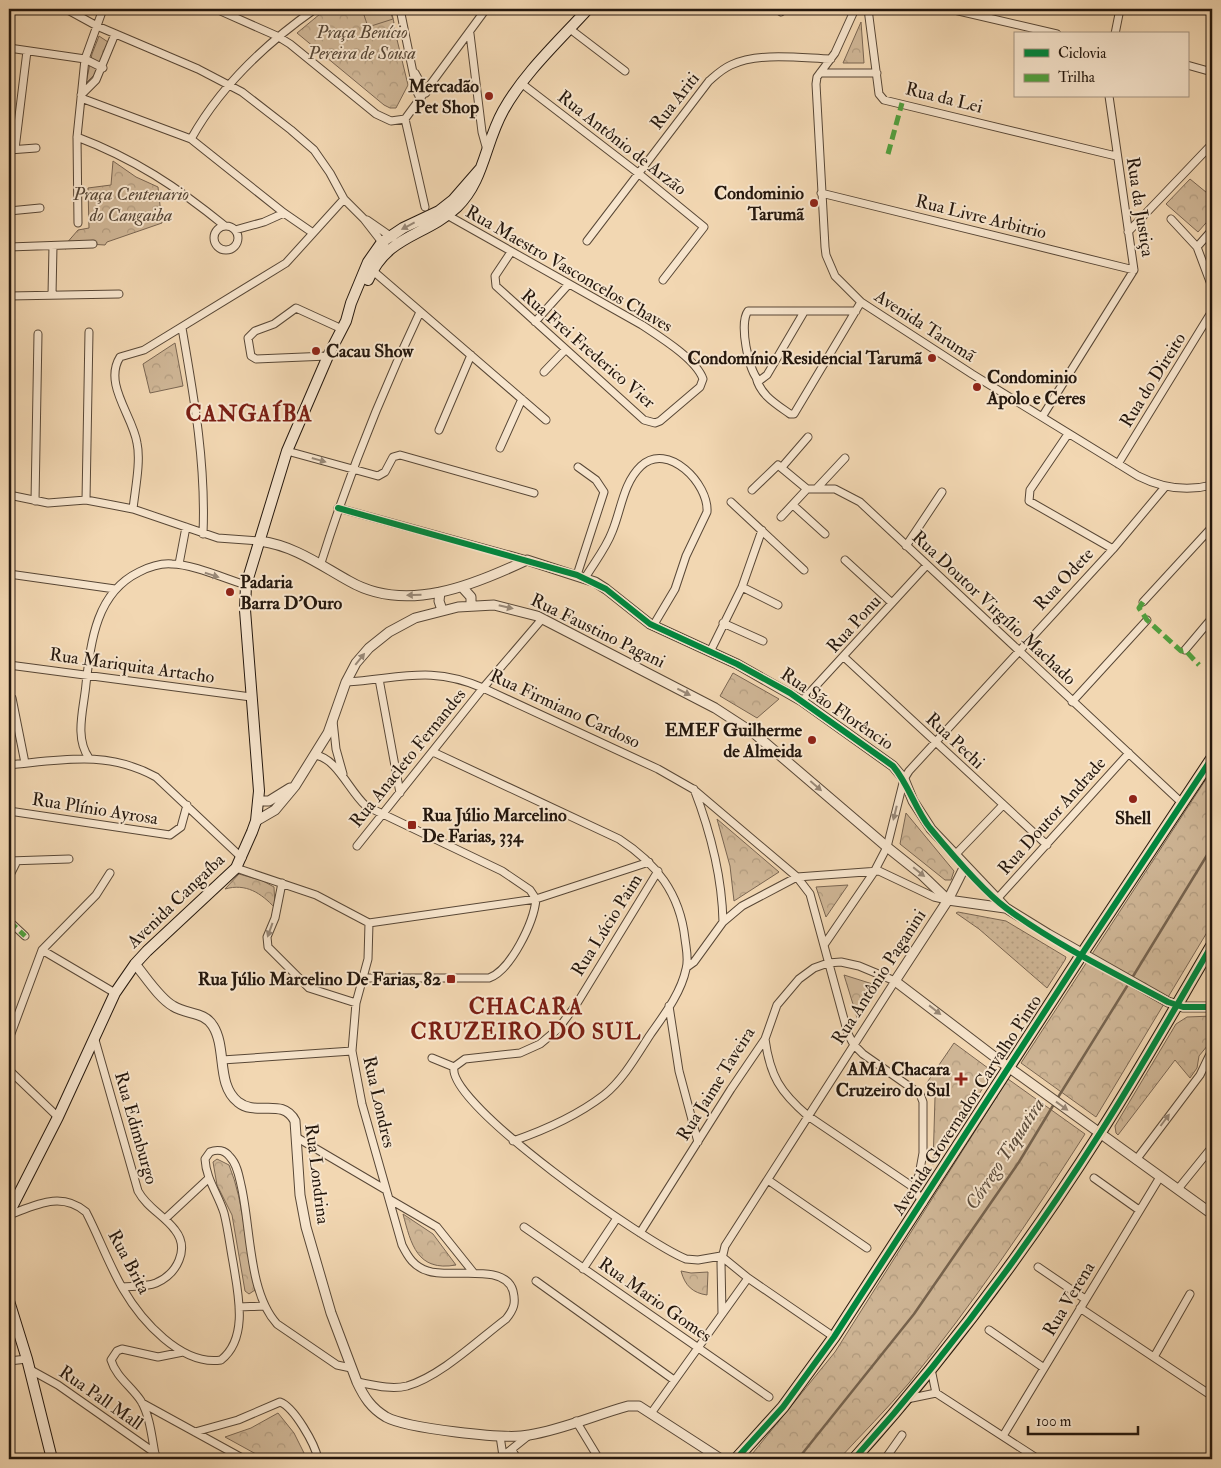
<svg xmlns="http://www.w3.org/2000/svg" width="1221" height="1468" font-family="'IM FELL Double Pica',serif">
  <style>
    .grass { fill: url(#grass-dots); stroke: #7a6652 }
    .forest { fill: url(#forest-crowns); stroke: #7a6652 }
    .pitch { fill: #cfb696; stroke: #7a6652 }
    .lines { fill: none; stroke-linecap: round; stroke-linejoin: round }
    .stream { stroke: #76634e; stroke-width: 2.5 }
    .minor-casing { stroke: #584736; stroke-width: 9 }
    .tertiary-casing { stroke: #584736; stroke-width: 11 }
    .secondary-casing { stroke: #24170d; stroke-width: 12 }
    .primary-casing { stroke: #24170d; stroke-width: 13 }
    .minor { stroke: #f7e5cd; stroke-width: 7 }
    .tertiary { stroke: #f7e5cd; stroke-width: 9 }
    .secondary { stroke: #f7e5cd; stroke-width: 10 }
    .primary { stroke: #f2d7b2; stroke-width: 11 }
    .quiet { stroke: #50a13e; stroke-width: 5; stroke-dasharray: 10 5; stroke-linecap: butt }
    .cycleway-casing { stroke: #f7e5cd; stroke-width: 9 }
    .cycleway { stroke: #00873e; stroke-width: 6 }
    .oneway { fill: #988877 }
    .poi-dot { fill: #8f2418; stroke: #f7e5cd; stroke-width: 2 }
    .labels { text-anchor: middle; dominant-baseline: central; stroke-width: 4; stroke-linejoin: round; paint-order: stroke }
    .park-label { font-size: 18px; font-style: italic; fill: #574736; stroke: #f7e5cd }
    .poi-label { font-size: 18px; font-weight: bold; fill: #24170d; stroke: #f7e5cd; text-anchor: end }
    .street-label { font-size: 18px; fill: #24170d; stroke: #f7e5cd }
    .water-label { font-size: 19px; font-style: italic; fill: #5a4a39; stroke: #f7e5cd }
    .district-label { font-size: 22px; font-weight: bold; letter-spacing: 1px; fill: #7a1f14; stroke: #f7e5cd }
  </style>
  <defs>
    <pattern id="grass-dots" width="8" height="8" patternUnits="userSpaceOnUse" patternTransform="scale(1.25)"><rect width="8" height="8" fill="#cfb696"/><path d="M2 2h.1M6 6h.1" fill="none" stroke="#b29c80" stroke-width="1.8" stroke-linecap="round"/></pattern>
    <pattern id="forest-crowns" width="20" height="18" patternUnits="userSpaceOnUse" patternTransform="scale(1.25)"><rect width="20" height="18" fill="#cfb696"/><path d="M2 6a3 3 0 1 1 6 0M12 15a3 3 0 1 1 6 0" fill="none" stroke="#b29c80"/></pattern>
  </defs>
  <rect width="100%" height="100%" fill="#f2d7b2"/>
  <filter id="stains"><feTurbulence type="fractalNoise" baseFrequency=".004" numOctaves="4"/><feColorMatrix values="0 0 0 0 .2 0 0 0 0 .09 0 0 0 0 .02 0 0 0 .5 -.17"/></filter>
  <radialGradient id="worn" r=".72"><stop offset=".6" stop-color="#630" stop-opacity="0"/><stop offset="1" stop-color="#630" stop-opacity=".3"/></radialGradient>
  <!-- grass -->
  <path class="grass" d="M958 912 1006 921 1066 957 1065 960 1047 988 979 929 956 913Z"/>
  <!-- forest -->
  <path class="forest" d="M326 9H391L394 23H393L408 85 396 108H390L384 105 297 33Z
    M861 22 864 63H843Z
    M99 36 108 42 95 74 86 83 92 54Z
    M113 161 136 177 158 187 162 223 107 242 105 245 68 243V248L65 249V245L78 230 89 228 88 188 111 185Z
    M1190 179 1212 197V216L1198 232 1166 204Z
    M175 343 183 386 150 393 143 364Z
    M733 673 779 699 757 718 720 696Z
    M1212 770V924L1096 1117 1021 1063Z
    M906 813 954 871 951 880H945L900 844Z
    M717 819 779 872 734 901 730 866Z
    M239 874 263 881 274 887 275 908C261 893 246 883 225 889Z
    M848 885 826 917 816 887Z
    M844 975 879 986 857 1019 856 1014Z
    M1212 1016V1040L1199 1056 1197 1068 1190 1078 1175 1060 1118 1135 1116 1133 1115 1126 1176 1024 1187 1017Z
    M954 1043 992 1071V1074L933 1165 935 1097 926 1084Z
    M1008 1079 1085 1134C1030 1220 973 1304 909 1383 887 1409 862 1434 839 1459H748L835 1352Z
    M217 1159 229 1165C245 1204 245 1249 255 1290L249 1294 245 1291 232 1215 217 1185 213 1162Z
    M403 1214 433 1234 456 1265C417 1272 411 1244 403 1214Z
    M681 1271 691 1273 708 1272 707 1295C693 1293 685 1286 681 1271Z
    M278 1413 294 1433 307 1459H265L225 1437 251 1428Z"/>
  <!-- pitch -->
  <path class="pitch" d="M362 9H389L393 19 368 27Z"/>
  <g class="lines">
    <!-- stream -->
    <path class="stream" d="M1132 978 1212 847
      M1057 1099 1129 983
      M798 1459 914 1314 1019 1162 1054 1104"/>
    <defs>
      <path id="minor" d="M66 9 97 26 198 69 242 92 291 130 314 150 330 173 344 199 364 219 385 246
        M216 9 277 36 290 44 376 114 391 121 405 119 486 9
        M400 9 417 92 421 100
        M855 9 835 53 817 77 816 84 825 247 826 255 835 276 861 302 972 374 1138 476C1162 488 1186 492 1212 485
        M868 9 879 94 884 100 1116 156
        M950 9 1057 34
        M781 12 782 9
        M570 29 625 71
        M470 34 482 132 487 150
        M1115 34 1120 9
        M9 48 85 59 103 68
        M1187 65 1212 72
        M415 73 426 93
        M820 73H877
        M521 83 638 173 704 227 663 280
        M81 95 96 80 115 34
        M81 98 191 139 284 213 313 233
        M405 119 425 207
        M77 137C135 159 177 187 225 226
        M191 139C221 85 265 44 315 9
        M15 149 27 51
        M9 150 36 148
        M821 193 1134 270
        M9 211 40 208
        M447 215 642 325C660 337 696 359 703 379L700 387 660 421 655 423 644 420 496 286 495 276 511 252
        M1171 219 1197 247 1212 287
        M367 220 393 238
        M78 223 77 137 85 59 103 9
        M214 238a12 12 0 1 1 24 0a12 12 0 1 1-24 0Z
        M235 230 264 222 284 213
        M1128 232 1212 144
        M587 241 709 81C716 75 722 69 731 65 759 52 800 58 831 59
        M9 247 93 244
        M1197 247 1212 230
        M372 270 546 420
        M52 295 53 246
        M9 296 119 294
        M804 312 767 375 759 381C748 370 739 323 748 311H856
        M535 322 568 285
        M182 328C194 397 206 464 203 534
        M328 356 256 359 251 356 248 338 255 331 274 324 296 308 342 329
        M544 372 565 350
        M756 377C760 395 776 404 790 414H794L861 302
        M1042 417 1134 270 1109 96
        M439 430 471 355
        M1068 434 1030 490 1029 501 1113 549
        M500 448 522 399
        M287 451 378 476 385 472 393 457 400 455 534 493
        M1118 464 1212 311
        M782 467 808 437
        M817 488 845 458
        M752 490 778 465 807 489H835L860 502 1183 804
        M9 495 48 503 86 500 102 503 133 509 218 538 260 541
        M86 500 89 332
        M35 501 38 334
        M731 502 804 570
        M793 505 825 534
        M338 508 527 560
        M133 509C135 490 141 461 137 443 133 416 103 384 120 357L144 350 286 263 344 199
        M781 517 807 489
        M906 546 942 492
        M845 560 892 603
        M321 563C348 477 381 394 420 312
        M179 564 186 527
        M9 574 115 589
        M577 575 604 492 596 480 578 467
        M585 578C594 563 606 548 612 532 621 511 623 483 641 466 668 441 709 484 707 512L686 556 675 589 653 626
        M742 587 778 605
        M1143 602 1212 527
        M723 623 763 641
        M1185 650 1212 618
        M710 652 742 587 762 530
        M844 657 1047 845
        M9 665 251 697
        M379 679 400 793
        M346 682C400 679 430 665 483 688L658 769 693 789 797 877 810 894 848 1034 854 1045 863 1054 920 1094 923 1102V1153L919 1175 913 1187
        M12 698 25 763
        M802 701 926 566
        M1072 702 1147 620
        M333 721 336 749 343 774
        M433 752 619 839C656 863 680 893 685 939 686 948 689 959 686 969 681 993 664 1015 650 1035 637 1055 623 1080 604 1095 578 1115 545 1130 513 1141
        M315 755C337 758 349 791 366 806L502 871 530 890 536 899C534 922 511 970 489 978H364
        M89 758C74 737 84 708 86 684 91 641 96 593 139 572 149 567 161 563 172 564 192 564 226 579 246 585
        M9 765C62 760 107 750 156 777L242 858
        M694 789C711 833 722 875 723 922
        M9 811 170 835 181 827 187 805
        M357 846 483 688 542 619
        M955 855 1003 805
        M9 861 69 859
        M236 868 316 895 369 923
        M9 877 17 861
        M282 883 275 918 267 937 268 947 309 988 356 1003
        M997 899 1129 753
        M9 921 25 936
        M369 923 536 899 649 862
        M824 945 874 872 887 847 904 779 909 771 1113 549 1165 487
        M42 950 115 993
        M687 967 694 962 723 922 742 906 797 877 879 871 934 897 947 900
        M669 1006 679 1071 698 1142
        M9 1039 42 950 96 895 110 873
        M765 1039C770 1076 780 1092 808 1116L913 1187 923 1203
        M95 1040 138 1191C147 1208 164 1215 175 1230 190 1249 177 1274 156 1283 146 1287 133 1286 122 1287
        M432 1058 454 1067 465 1059 520 1053 540 1044 558 1029 576 1005 658 871
        M222 1060 352 1051
        M454 1067C446 1104 649 1245 686 1259L698 1260 721 1256
        M9 1070 58 1117
        M296 1137 386 1190
        M1136 1160 1200 1075 1212 1050
        M1094 1178 1139 1210
        M768 1180 867 1248
        M1178 1189 1212 1147
        M389 1199 437 1227 473 1272
        M9 1215C36 1205 61 1191 86 1212 99 1237 109 1265 123 1289 141 1320 181 1366 221 1360 249 1338 238 1293 233 1262 230 1246 228 1229 224 1213 218 1194 206 1179 205 1159L210 1152C217 1149 225 1150 230 1157 237 1164 239 1176 241 1185 251 1227 248 1292 277 1324L337 1365 351 1368
        M165 1219 209 1178
        M524 1227 769 1397
        M640 1233 731 1089 765 1039 777 1005 799 979 814 968 828 963 841 962 859 966 895 981 725 1246 721 1263 722 1313
        M721 1256 748 1278 834 1337
        M1038 1267 1085 1299
        M583 1269 617 1218
        M536 1281 674 1380
        M239 1307 264 1306
        M1080 1308 1212 1396
        M989 1330 1044 1368
        M1154 1357 1190 1294
        M9 1361 27 1359
        M29 1369 58 1385 155 1453
        M931 1369 936 1393
        M357 1382C373 1385 391 1390 407 1386 441 1376 478 1340 506 1319 514 1309 516 1303 513 1291 505 1262 449 1279 428 1271 414 1267 408 1257 402 1245L362 1104 352 1051 356 1003 368 959 369 923
        M907 1399 936 1393 1038 1459
        M142 1403 244 1459
        M652 1412 748 1278
        M576 1421 599 1459
        M195 1432 238 1420 280 1402C294 1407 315 1444 318 1459
        M500 1436 503 1456 528 1436
        M1003 1436 1160 1177
        M512 1450 517 1459
        M156 1459C152 1441 151 1418 141 1401 132 1387 116 1377 111 1360L117 1351 122 1349 158 1357 183 1352
        M885 1459 902 1435"/>
      <path id="tertiary" d="M260 541C295 546 320 565 349 581 406 614 474 585 527 560L595 582 606 589 650 624 737 664 802 701 893 766 904 779 913 801 931 829 1006 908 1048 934 1168 1002 1183 1007H1212
        M462 587 471 597V606
        M440 592 439 601 442 610
        M258 801H269L290 788
        M256 821 275 810 295 786 328 733 346 682 356 663 369 648 389 632 415 618 458 607 494 605 537 616 715 708 755 734 887 847 922 875 948 900 1005 908
        M965 866 948 900 895 981 1000 1061 1212 1214
        M135 964C146 977 159 998 173 1006 187 1015 204 1011 213 1026 227 1048 216 1085 238 1102 256 1117 283 1097 295 1121L300 1195 306 1227 331 1313 357 1382C364 1397 371 1408 386 1417 406 1428 505 1440 529 1435 562 1430 595 1415 628 1406H639L721 1459"/>
      <path id="secondary" d="M368 280C388 234 425 237 457 207 484 181 485 143 503 111 524 73 558 42 588 9
        M9 1213 58 1117 115 993 135 964 147 951 236 868 252 832 256 821 259 791 245 610 246 585 287 451 328 356 346 321 351 303 368 262 382 242 403 228 439 211 453 200 480 169
        M9 1301 27 1359 52 1459"/>
      <path id="primary" d="M736 1459 783 1407 834 1337 1082 954 1212 758
        M854 1459C945 1358 1027 1248 1100 1133 1139 1072 1175 1008 1212 945"/>
    </defs>
    <!-- minor casing -->
    <use href="#minor" class="minor-casing"/>
    <!-- tertiary casing -->
    <use href="#tertiary" class="tertiary-casing"/>
    <!-- secondary casing -->
    <use href="#secondary" class="secondary-casing"/>
    <!-- primary casing -->
    <use href="#primary" class="primary-casing"/>
    <!-- minor -->
    <use href="#minor" class="minor"/>
    <!-- tertiary -->
    <use href="#tertiary" class="tertiary"/>
    <!-- secondary -->
    <use href="#secondary" class="secondary"/>
    <!-- primary -->
    <use href="#primary" class="primary"/>
    <!-- quiet -->
    <path class="quiet" d="M888 154 902 103
      M1143 602 1139 608 1147 620 1181 651 1185 650 1199 665
      M9 921 25 936"/>
    <defs>
      <path id="cycleway" d="M338 508 577 575 606 589 650 624 737 664 790 693 893 766C909 785 915 809 930 828 949 851 983 891 1006 908 1056 945 1114 973 1168 1002L1183 1007H1212
        M736 1459 783 1407 834 1337 1082 954 1212 758
        M854 1459C945 1358 1027 1248 1100 1133 1139 1072 1175 1008 1212 945"/>
    </defs>
    <!-- cycleway casing -->
    <use href="#cycleway" class="cycleway-casing"/>
    <!-- cycleway -->
    <use href="#cycleway" class="cycleway"/>
  </g>
  <!-- one-way arrows -->
  <defs><path id="oneway-solid" d="M-6-.8H1V-3.2L6.5 0L1 3.2V.8H-6Z" transform="scale(1.25)"/></defs>
  <g class="oneway">
    <use href="#oneway-solid" transform="translate(408 226) rotate(152)"/>
    <use href="#oneway-solid" transform="translate(319 460) rotate(16)"/>
    <use href="#oneway-solid" transform="translate(212 575) rotate(17)"/>
    <use href="#oneway-solid" transform="translate(414 595) rotate(178)"/>
    <use href="#oneway-solid" transform="translate(506 607) rotate(13)"/>
    <use href="#oneway-solid" transform="translate(360 659) rotate(-51)"/>
    <use href="#oneway-solid" transform="translate(684 692) rotate(27)"/>
    <use href="#oneway-solid" transform="translate(816 786) rotate(41)"/>
    <use href="#oneway-solid" transform="translate(895 813) rotate(104)"/>
    <use href="#oneway-solid" transform="translate(919 872) rotate(39)"/>
    <use href="#oneway-solid" transform="translate(270 930) rotate(110)"/>
    <use href="#oneway-solid" transform="translate(935 1010) rotate(38)"/>
    <use href="#oneway-solid" transform="translate(1062 1106) rotate(36)"/>
    <use href="#oneway-solid" transform="translate(1165 1120) rotate(-53)"/>
  </g>
  <!-- markers -->
  <g class="poi-dot">
    <circle cx="489" cy="96" r="5"/>
    <circle cx="814" cy="203" r="5"/>
    <circle cx="316" cy="351" r="5"/>
    <circle cx="932" cy="358" r="5"/>
    <circle cx="977" cy="387" r="5"/>
    <circle cx="230" cy="592" r="5"/>
    <circle cx="812" cy="740" r="5"/>
    <circle cx="1133" cy="799" r="5"/>
    <rect x="407" y="820" width="10" height="10" rx="2.5"/>
    <rect x="446" y="974" width="10" height="10" rx="2.5"/>
    <path d="M958.5 1071.5h5v5h5v5h-5v5h-5v-5h-5v-5h5z"/>
  </g>
  <g class="labels">
    <!-- park labels -->
    <g class="park-label">
      <text x="362" y="32">Praça Benício<tspan x="362" dy="21">Pereira de Sousa</tspan></text>
      <text x="131" y="194">Praça Centenario<tspan x="131" dy="21">do Cangaiba</tspan></text>
    </g>
    <!-- poi labels -->
    <g class="poi-label">
      <text x="479" y="86">Mercadão<tspan x="479" dy="21">Pet Shop</tspan></text>
      <text x="804" y="193">Condominio<tspan x="804" dy="21">Tarumã</tspan></text>
      <text x="326" y="351" text-anchor="start">Cacau Show</text>
      <text x="922" y="358">Condomínio Residencial Tarumã</text>
      <text x="987" y="377" text-anchor="start">Condominio<tspan x="987" dy="21">Apolo e Ceres</tspan></text>
      <text x="240" y="582" text-anchor="start">Padaria<tspan x="240" dy="21">Barra D'Ouro</tspan></text>
      <text x="802" y="730">EMEF Guilherme<tspan x="802" dy="21">de Almeida</tspan></text>
      <text x="422" y="815" text-anchor="start">Rua Júlio Marcelino<tspan x="422" dy="21">De Farias, 334</tspan></text>
      <text x="1133" y="818" text-anchor="middle">Shell</text>
      <text x="441" y="979">Rua Júlio Marcelino De Farias, 82</text>
      <text x="950" y="1069">AMA Chacara<tspan x="950" dy="21">Cruzeiro do Sul</tspan></text>
    </g>
    <!-- street labels -->
    <g class="street-label">
      <text transform="translate(944 98) rotate(14)">Rua da Lei</text>
      <text transform="translate(675 101) rotate(-52)">Rua Ariti</text>
      <text transform="translate(622 143) rotate(38)">Rua Antônio de Arzão</text>
      <text transform="translate(1140 207) rotate(81)">Rua da Justiça</text>
      <text transform="translate(981 217) rotate(14)">Rua Livre Arbitrio</text>
      <text transform="translate(569 269) rotate(30)">Rua Maestro Vasconcelos Chaves</text>
      <text transform="translate(925 326) rotate(33)">Avenida Tarumã</text>
      <text transform="translate(588 349) rotate(41)">Rua Frei Frederico Vier</text>
      <text transform="translate(1153 380) rotate(-58)">Rua do Direito</text>
      <text transform="translate(1064 579) rotate(-47)">Rua Odete</text>
      <text transform="translate(994 608) rotate(43)">Rua Doutor Virgílio Machado</text>
      <text transform="translate(854 624) rotate(-48)">Rua Ponu</text>
      <text transform="translate(598 631) rotate(26)">Rua Faustino Pagani</text>
      <text transform="translate(132 666) rotate(8)">Rua Mariquita Artacho</text>
      <text transform="translate(565 709) rotate(25)">Rua Firmiano Cardoso</text>
      <text transform="translate(837 709) rotate(34)">Rua São Florêncio</text>
      <text transform="translate(955 741) rotate(43)">Rua Pechi</text>
      <text transform="translate(408 758) rotate(-51)">Rua Anacleto Fernandes</text>
      <text transform="translate(95 809) rotate(9)">Rua Plínio Ayrosa</text>
      <text transform="translate(1052 816) rotate(-48)">Rua Doutor Andrade</text>
      <text transform="translate(176 901) rotate(-44)">Avenida Cangaíba</text>
      <text transform="translate(607 925) rotate(-58)">Rua Lúcio Paim</text>
      <text transform="translate(879 977) rotate(-57)">Rua Antônio Paganini</text>
      <text transform="translate(716 1084) rotate(-58)">Rua Jaime Taveira</text>
      <text transform="translate(379 1102) rotate(77)">Rua Londres</text>
      <text transform="translate(967 1105) rotate(-57)">Avenida Governador Carvalho Pinto</text>
      <text transform="translate(136 1128) rotate(74)">Rua Edimburgo</text>
      <text transform="translate(317 1174) rotate(83)">Rua Londrina</text>
      <text transform="translate(129 1262) rotate(62)">Rua Brita</text>
      <text transform="translate(1069 1299) rotate(-59)">Rua Verena</text>
      <text transform="translate(655 1300) rotate(35)">Rua Mario Gomes</text>
      <text transform="translate(101 1398) rotate(35)">Rua Pall Mall</text>
    </g>
    <!-- water labels -->
    <g class="water-label">
      <text transform="translate(1005 1154) rotate(-57)">Córrego Tiquatira</text>
    </g>
    <!-- district labels -->
    <g class="district-label">
      <text x="249" y="414">CANGAÍBA</text>
      <text x="526" y="1007">CHACARA<tspan x="526" dy="25">CRUZEIRO DO SUL</tspan></text>
    </g>
  </g>
  <!-- margin -->
  <rect width="1221" height="1468" fill="none" stroke="#f2d7b2" stroke-width="30"/>
  <rect x="10" y="10" width="1201" height="1448" fill="none" stroke="#24170d" stroke-width="2.5"/>
  <rect x="15" y="15" width="1191" height="1438" fill="none" stroke="#24170d"/>
  <!-- legend -->
  <rect x="1014" y="32" width="175" height="65" fill="#f7e5cd" stroke="#a39380"/>
  <rect x="1024" y="49" width="25" height="8" fill="#00873e" stroke="#a39380"/>
  <text x="1058" y="58" font-size="15" fill="#24170d">Ciclovia</text>
  <rect x="1024" y="74" width="25" height="8" fill="#50a13e" stroke="#a39380"/>
  <text x="1058" y="82" font-size="15" fill="#24170d">Trilha</text>
  <!-- scale -->
  <path d="M1028 1426v8h110v-8" fill="none" stroke="#24170d" stroke-width="2.5"/>
  <text x="1036" y="1426" font-size="15" fill="#24170d" stroke="#f7e5cd" stroke-width="4" paint-order="stroke">100 m</text>
  <rect width="100%" height="100%" filter="url(#stains)"/>
  <rect width="100%" height="100%" fill="url(#worn)"/>
</svg>
